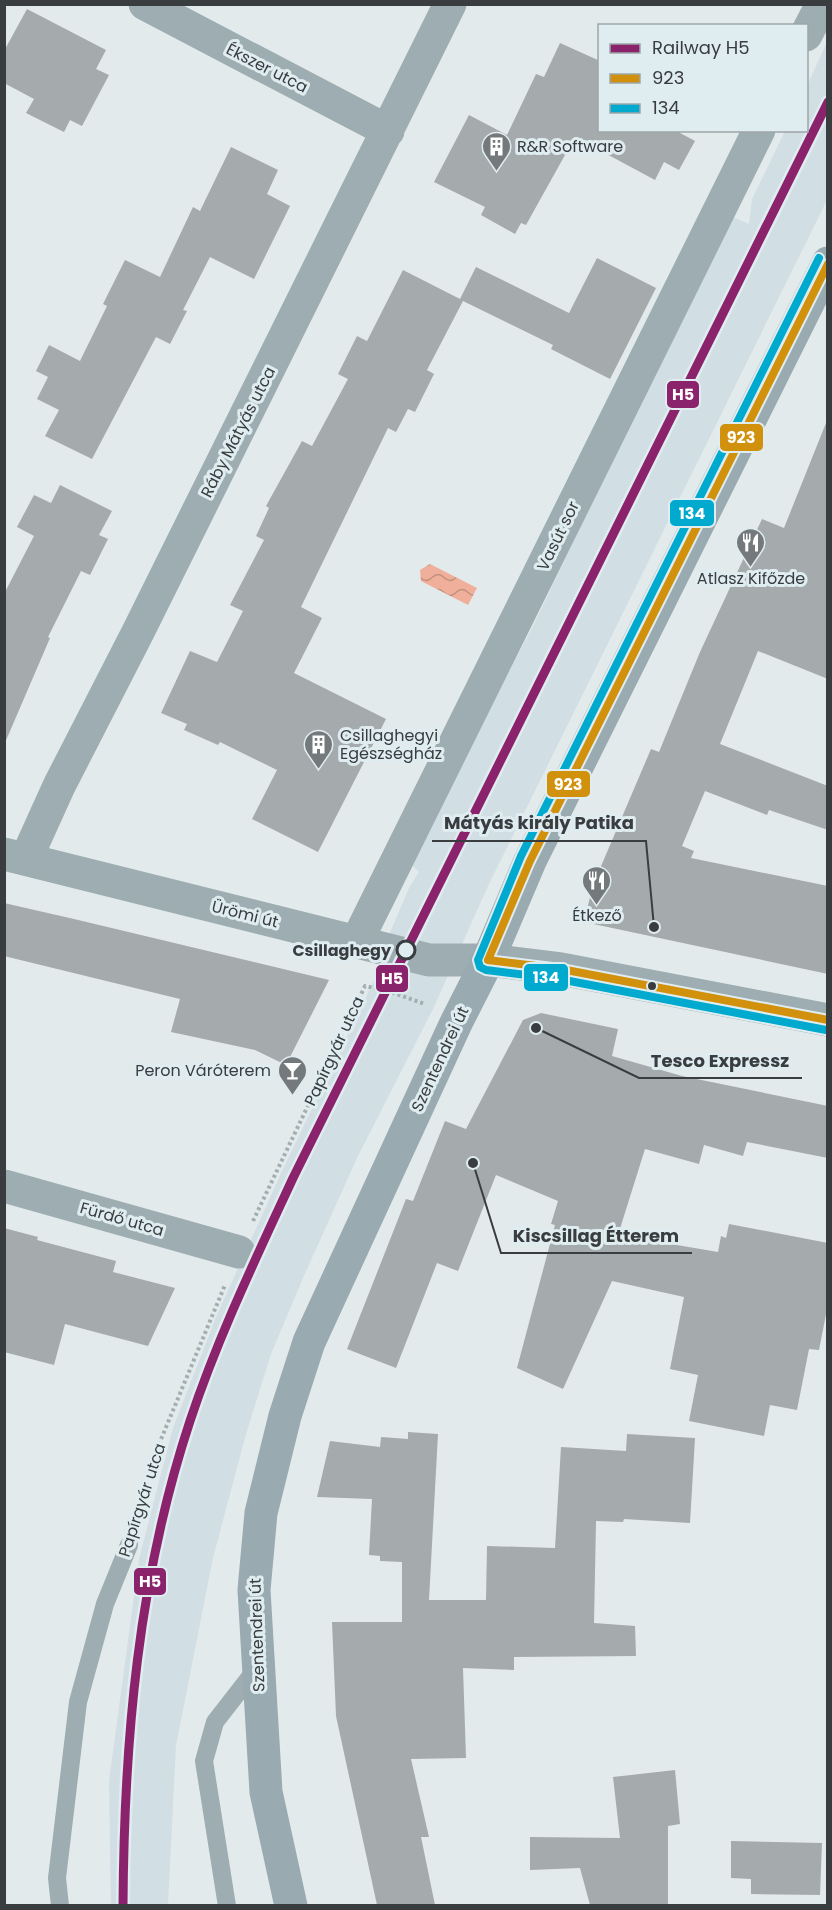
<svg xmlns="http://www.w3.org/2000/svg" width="832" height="1910" font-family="Poppins,sans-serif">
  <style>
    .built { fill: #d1dee3 }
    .water { fill: url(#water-waves) }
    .building { fill: #a5aaac }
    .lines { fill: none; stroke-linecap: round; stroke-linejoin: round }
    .path { stroke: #a2aeb0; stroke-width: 4; stroke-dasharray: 3 3; stroke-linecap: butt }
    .service { stroke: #9dadb1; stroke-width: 18 }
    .minor { stroke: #9dadb1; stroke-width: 33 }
    .tertiary { stroke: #9dadb1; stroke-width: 33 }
    .secondary { stroke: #99aab0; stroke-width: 33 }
    .bus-1-casing { stroke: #dfecf0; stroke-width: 12 }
    .bus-2-casing { stroke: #dfecf0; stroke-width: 12 }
    .bus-1 { stroke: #d1910d; stroke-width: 8 }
    .bus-2 { stroke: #00a9ce; stroke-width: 8 }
    .rail-1-casing { stroke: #dfecf0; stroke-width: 14 }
    .rail-1 { stroke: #8a236c; stroke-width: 9 }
    .stop-dot { fill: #dfecf0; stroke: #393d3f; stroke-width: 3 }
    .bus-dot { fill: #393d3f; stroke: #dfecf0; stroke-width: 2 }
    .labels { text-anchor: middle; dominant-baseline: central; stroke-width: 6; stroke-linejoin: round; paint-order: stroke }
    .street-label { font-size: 16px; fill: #393d3f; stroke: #dfecf0 }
    .poi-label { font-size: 16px; fill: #393d3f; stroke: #dfecf0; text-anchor: start }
    .stop-label { font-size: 16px; font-weight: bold; fill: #393d3f; stroke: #dfecf0; text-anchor: end }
    .leader { fill: none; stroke: #393d3f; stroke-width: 2 }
    .callout-dot { fill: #393d3f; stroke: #dfecf0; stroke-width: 2 }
    .callout-label { font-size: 18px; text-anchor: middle; font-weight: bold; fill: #393d3f; stroke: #dfecf0; stroke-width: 6; stroke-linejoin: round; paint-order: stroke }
    .line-badge { stroke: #dfecf0; stroke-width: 2 }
    .badge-label { font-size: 16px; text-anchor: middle; font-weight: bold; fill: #fff }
  </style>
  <defs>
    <pattern id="water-waves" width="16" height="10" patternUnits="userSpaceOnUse" patternTransform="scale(1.5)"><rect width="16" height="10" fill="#f0af9a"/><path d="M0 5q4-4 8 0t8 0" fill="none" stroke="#c3907f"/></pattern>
  </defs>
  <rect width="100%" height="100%" fill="#e3eaec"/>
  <!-- built -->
  <path class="built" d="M827 42V200L488 886 433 1009 357 1158 303 1278 271 1354 246 1434 213 1558 176 1745 168 1905 111 1906 109 1781 139 1559 173 1428 216 1317 282 1171 389 949 384 947 409 888 419 872 409 862 533 626 730 216 749 224 752 199 785 131 806 130 807 86Z"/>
  <!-- water -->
  <path class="water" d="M430 564 477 588 468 605 421 581 420 570Z"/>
  <!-- building -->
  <path class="building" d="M27 9 106 50 96 69 109 75 82 126 70 120 64 132 26 113 34 99 4 83V51Z
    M560 43 600 61V130H681L680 133 695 141 679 170 664 162 655 180 575 137 526 225 521 223 515 234 481 215 485 207 434 182 469 115 507 135 536 74 544 77Z
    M231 147 278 170 267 194 290 206 254 279 210 257 183 310 187 311 170 344 156 337 92 459 45 436 59 410 37 399 48 377 36 371 49 345 80 361 107 306 103 304 125 260 160 277 193 207 200 211Z
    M597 258 656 288 610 379 551 349 553 345 463 301 427 370 434 374 415 412 408 409 396 432 388 428 301 607 322 618 294 673 386 719 318 852 252 819 277 770 220 742 218 745 184 730 187 724 161 713 190 651 217 662 243 611 230 605 264 540 256 536 269 508 266 506 302 441 312 446 348 379 338 374 357 336 367 341 403 270 460 299 476 267 569 313Z
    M826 423 828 679 758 651 720 744 828 786V830L769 810 767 815 705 791 682 846 694 851 691 858 828 886V974L584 922 593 885 651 749 659 752 700 652 762 519 784 528Z
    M60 485 112 511 99 535 108 539 90 575 81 571 48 637 50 638 4 745V594L34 536 17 527 34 495 51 503Z
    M4 903 74 919 329 980 286 1065 255 1050 171 1032 180 999 4 956Z
    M541 1013 618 1029 612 1056 682 1076 828 1106V1158L747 1142 743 1156 704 1145 699 1164 645 1149 618 1235 718 1252 721 1236 726 1238 729 1224 828 1243V1304L819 1350 809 1349 797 1410 770 1405 764 1436 689 1421 698 1375 670 1369 684 1297 612 1281 563 1389 517 1368 555 1225 551 1224 558 1201 496 1175 458 1271 437 1263 396 1368 347 1349 406 1199 413 1201 445 1121 466 1129 523 1020Z
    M4 1228 38 1237 37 1240 116 1261 113 1272 175 1288 148 1346 65 1324 54 1365 4 1352Z
    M408 1432 438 1434 429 1600H486L487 1546 555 1548 561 1447 626 1451 627 1434 695 1438 690 1523 624 1519 623 1522 596 1521 594 1623 635 1626 636 1656 514 1657V1670L463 1668 466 1758 411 1759 429 1837H421L435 1905H377L336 1716 332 1622H402V1562L380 1561V1556L369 1555 372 1499 317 1497 330 1441 380 1447 381 1437 408 1439Z
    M675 1770 680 1824 668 1826V1905H590L580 1868 530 1870V1837L620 1838 613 1777Z
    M731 1841 822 1843 820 1895 751 1894V1879L731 1878Z"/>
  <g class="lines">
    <!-- path -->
    <path class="path" d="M253 1221 365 986 388 991 425 1004
      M136 1519 152 1461 225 1285"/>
    <!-- service -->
    <path class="service" d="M60 1906 57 1878 78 1702 105 1604 129 1545
      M227 1906 204 1761 215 1722 257 1668"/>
    <!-- minor -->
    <path class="minor" d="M145 4 388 131
      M806 35 822 4
      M26 859 59 786 138 632 450 4
      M357 941 759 130
      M4 1186 239 1252"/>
    <!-- tertiary -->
    <path class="tertiary" d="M4 854 429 960H488L561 969 828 1020"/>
    <!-- secondary -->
    <path class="secondary" d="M291 1906 266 1792 254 1590 261 1513 285 1416 309 1342 456 1023 488 960 530 861 828 263"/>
    <defs>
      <path id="bus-1" d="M488 960 530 861 828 264
        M488 960 561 969 828 1020"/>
      <path id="bus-2" d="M819 258 521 856 478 960 480 967 486 970 559 979 826 1030"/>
    </defs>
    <!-- bus-1 casing -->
    <use href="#bus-1" class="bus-1-casing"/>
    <!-- bus-2 casing -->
    <use href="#bus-2" class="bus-2-casing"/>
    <!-- bus-1 -->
    <use href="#bus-1" class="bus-1"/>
    <!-- bus-2 -->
    <use href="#bus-2" class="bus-2"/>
    <defs>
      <path id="rail-1" d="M123 1906C124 1741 138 1578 190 1421 218 1337 256 1258 293 1178L828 102"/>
    </defs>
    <!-- rail-1 casing -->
    <use href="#rail-1" class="rail-1-casing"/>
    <!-- rail-1 -->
    <use href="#rail-1" class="rail-1"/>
  </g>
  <!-- icons -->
  <defs>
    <symbol id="building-pin" viewBox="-11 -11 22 30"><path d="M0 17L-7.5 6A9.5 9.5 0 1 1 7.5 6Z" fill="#747a7c" stroke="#dfecf0"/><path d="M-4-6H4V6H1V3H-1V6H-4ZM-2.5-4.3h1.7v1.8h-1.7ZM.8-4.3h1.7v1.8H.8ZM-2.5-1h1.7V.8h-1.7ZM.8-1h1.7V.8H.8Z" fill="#fff"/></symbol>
    <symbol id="restaurant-pin" viewBox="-11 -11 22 30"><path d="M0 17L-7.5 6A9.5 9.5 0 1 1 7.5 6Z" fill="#747a7c" stroke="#dfecf0"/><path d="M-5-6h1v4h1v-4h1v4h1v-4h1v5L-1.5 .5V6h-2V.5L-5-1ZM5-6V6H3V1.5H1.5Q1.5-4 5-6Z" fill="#fff"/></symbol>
    <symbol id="bar-pin" viewBox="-11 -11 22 30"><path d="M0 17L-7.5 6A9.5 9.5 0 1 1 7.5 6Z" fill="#747a7c" stroke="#dfecf0"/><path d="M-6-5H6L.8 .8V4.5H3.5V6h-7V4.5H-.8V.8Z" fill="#fff"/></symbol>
  </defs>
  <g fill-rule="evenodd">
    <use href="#building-pin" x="480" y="130" width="33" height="45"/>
    <use href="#restaurant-pin" x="734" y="526" width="33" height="45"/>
    <use href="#building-pin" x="302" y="728" width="33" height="45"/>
    <use href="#restaurant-pin" x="580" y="864" width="33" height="45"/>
    <use href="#bar-pin" x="276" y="1054" width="33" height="45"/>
  </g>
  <!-- markers -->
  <circle class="stop-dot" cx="406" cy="950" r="9"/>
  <circle class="bus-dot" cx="652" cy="986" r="5"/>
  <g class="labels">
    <!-- street labels -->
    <g class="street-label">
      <text transform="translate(267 68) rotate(27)">Ékszer utca</text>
      <text transform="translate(238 432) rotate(-63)">Ráby Mátyás utca</text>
      <text transform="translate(558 536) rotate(-64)">Vasút sor</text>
      <text transform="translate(245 914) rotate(14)">Ürömi út</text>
      <text transform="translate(334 1051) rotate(-65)">Papírgyár utca</text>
      <text transform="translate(440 1059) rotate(-65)">Szentendrei út</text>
      <text transform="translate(122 1219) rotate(16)">Fürdő utca</text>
      <text transform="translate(142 1500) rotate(-72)">Papírgyár utca</text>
      <text transform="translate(257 1635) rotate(-92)">Szentendrei út</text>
    </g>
    <!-- poi labels -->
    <g class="poi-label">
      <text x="517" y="146">R&amp;R Software</text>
      <text x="751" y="578" text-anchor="middle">Atlasz Kifőzde</text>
      <text x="340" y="735">Csillaghegyi<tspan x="340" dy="18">Egészségház</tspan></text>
      <text x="597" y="915" text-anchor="middle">Étkező</text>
      <text x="271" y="1070" text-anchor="end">Peron Váróterem</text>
    </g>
    <!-- stop labels -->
    <g class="stop-label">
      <text x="391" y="950">Csillaghegy</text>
    </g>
  </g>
  <!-- callouts -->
  <path class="leader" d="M654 927L646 841H432M536 1028L639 1078H802M473 1163L501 1253H692"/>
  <g class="callout-dot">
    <circle cx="654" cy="927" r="6"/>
    <circle cx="536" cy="1028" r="6"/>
    <circle cx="473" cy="1163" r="6"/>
  </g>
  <g class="callout-label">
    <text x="539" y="829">Mátyás király Patika</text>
    <text x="720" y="1067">Tesco Expressz</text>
    <text x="596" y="1242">Kiscsillag Étterem</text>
  </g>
  <g class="line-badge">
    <rect x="666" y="380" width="34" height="29" rx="6" fill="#8a236c"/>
    <rect x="719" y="423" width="45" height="29" rx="6" fill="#d1910d"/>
    <rect x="669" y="499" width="46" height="28" rx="6" fill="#00a9ce"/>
    <rect x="546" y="770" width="45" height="28" rx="6" fill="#d1910d"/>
    <rect x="523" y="963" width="46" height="29" rx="6" fill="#00a9ce"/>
    <rect x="375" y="964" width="34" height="29" rx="6" fill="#8a236c"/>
    <rect x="133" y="1567" width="34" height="29" rx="6" fill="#8a236c"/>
  </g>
  <g class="badge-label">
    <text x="683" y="400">H5</text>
    <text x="741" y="443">923</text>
    <text x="692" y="519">134</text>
    <text x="568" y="790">923</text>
    <text x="546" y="983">134</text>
    <text x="392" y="984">H5</text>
    <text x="150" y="1587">H5</text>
  </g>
  <!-- border -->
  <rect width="832" height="1910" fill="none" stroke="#393d3f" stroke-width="12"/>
  <!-- legend -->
  <rect x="598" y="24" width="210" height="108" fill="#dfecf0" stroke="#9da6a9" stroke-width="1.5"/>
  <rect x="610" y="44" width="30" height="9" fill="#8a236c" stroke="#9da6a9" stroke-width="1.5"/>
  <text x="652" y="54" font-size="18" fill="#393d3f">Railway H5</text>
  <rect x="610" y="74" width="30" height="9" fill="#d1910d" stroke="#9da6a9" stroke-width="1.5"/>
  <text x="652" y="84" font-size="18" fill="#393d3f">923</text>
  <rect x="610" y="104" width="30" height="9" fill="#00a9ce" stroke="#9da6a9" stroke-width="1.5"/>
  <text x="652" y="114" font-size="18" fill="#393d3f">134</text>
</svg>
